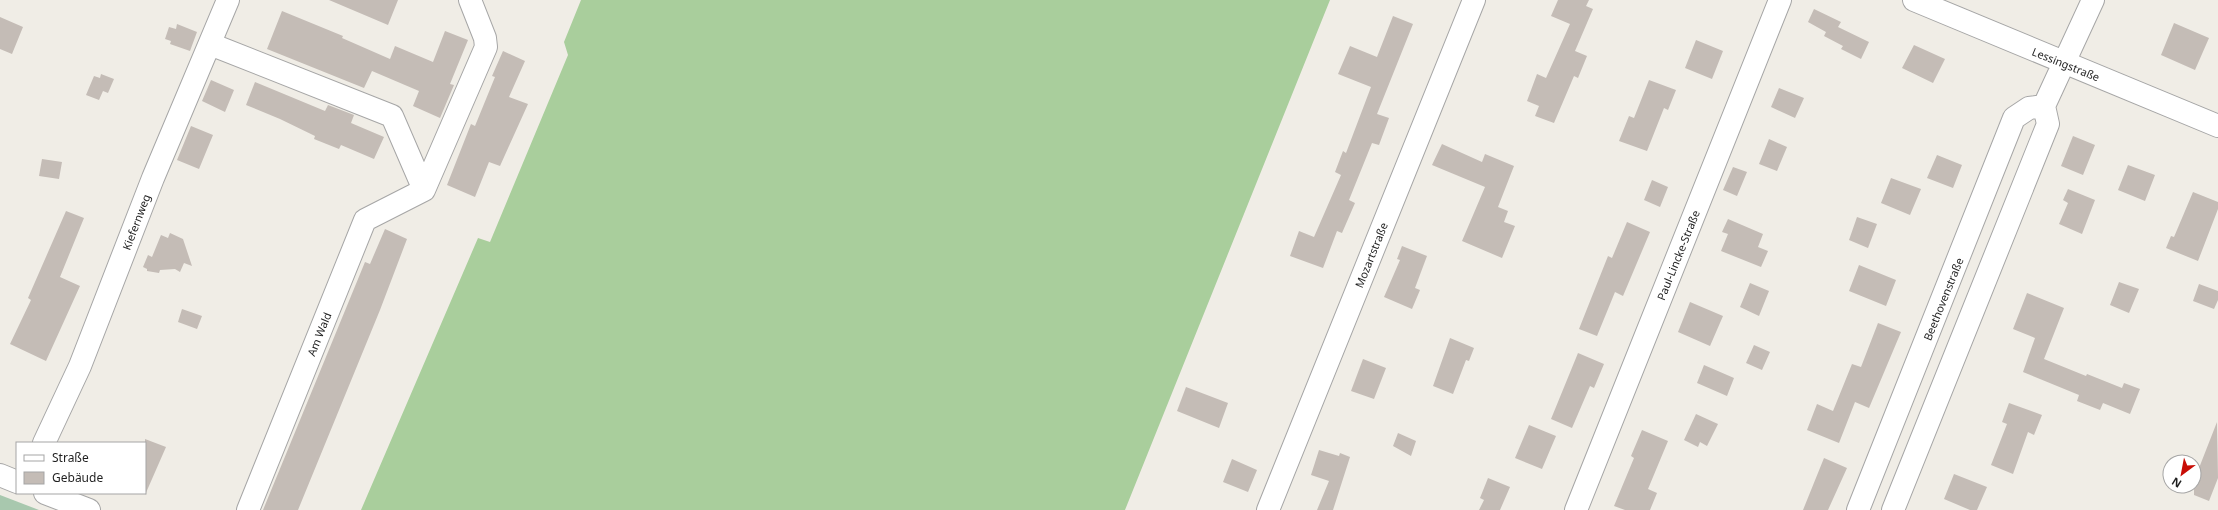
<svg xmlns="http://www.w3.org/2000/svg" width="2218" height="510" font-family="'Noto Sans',sans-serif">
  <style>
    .forest { fill: #a9ce9c }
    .cemetery { fill: #a8c8ae }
    .building { fill: #c4bcb6 }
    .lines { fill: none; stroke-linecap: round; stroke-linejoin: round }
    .minor-casing { stroke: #a6a6a6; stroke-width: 24 }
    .minor { stroke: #fff; stroke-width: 22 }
    .labels { text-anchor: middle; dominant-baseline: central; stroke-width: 4; stroke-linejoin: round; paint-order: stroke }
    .street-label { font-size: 11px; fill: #1f1f1f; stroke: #fff }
  </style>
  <rect width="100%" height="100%" fill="#f0ede6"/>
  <!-- forest -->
  <path class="forest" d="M581 0H1330L1125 510H361L478 238 490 242 568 55 564 42Z"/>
  <!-- cemetery -->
  <path class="cemetery" d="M0 495 39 510H0Z"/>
  <!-- building -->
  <path class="building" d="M329 0H398L388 25Z
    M1558 0H1589L1586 6 1593 9 1575 51 1587 56 1578 78 1574 76 1554 123 1535 116 1539 106 1527 101 1537 74 1546 78 1570 24 1551 16Z
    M1814 9 1841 22 1838 27 1869 42 1861 59 1841 49 1843 46 1824 36 1826 32 1808 22Z
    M282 11 343 36 342 38 390 59 395 46 433 62 445 31 468 40 450 84 454 85 440 118 413 106 419 91 372 71 364 88 267 49Z
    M1393 16 1413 24 1377 114 1389 118 1379 145 1372 143 1349 200 1355 203 1342 233 1337 231 1323 268 1290 256 1299 231 1314 237 1341 175 1335 172 1343 151 1346 153 1371 87 1338 74 1350 46 1377 57Z
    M0 17 23 27 12 54 0 49Z
    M2174 23 2209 38 2195 70 2161 55Z
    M177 24 197 32 190 51 170 44 171 41 165 39 169 27 176 29Z
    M1696 40 1723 51 1712 79 1685 68Z
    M1914 45 1945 59 1933 83 1902 68Z
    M503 51 525 61 509 97 528 104 500 166 489 162 475 197 447 185 471 124 475 126 495 77 492 76Z
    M101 74 114 79 108 93 103 91 99 100 86 95 94 76 100 78Z
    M211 80 234 90 225 112 202 101Z
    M1649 80 1676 90 1668 110 1664 108 1647 151 1619 141 1629 116 1634 118Z
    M255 82 325 111 328 105 354 115 351 123 384 137 374 159 341 145 339 149 314 139 315 136 280 119 246 105Z
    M1779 88 1804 98 1795 118 1771 107Z
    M191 126 213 135 199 169 177 160Z
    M2073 136 2095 145 2083 175 2061 166Z
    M1769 139 1787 147 1777 171 1759 164Z
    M1442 144 1482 162 1485 154 1514 166 1498 207 1508 211 1504 222 1515 226 1502 258 1462 241 1485 187 1432 165Z
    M1937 155 1962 165 1953 188 1927 178Z
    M42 159 62 162 59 179 39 176Z
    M2128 165 2155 175 2145 201 2118 190Z
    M1733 167 1747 172 1737 196 1723 190Z
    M1891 178 1921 189 1910 215 1881 203Z
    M1652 180 1668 187 1660 207 1644 200Z
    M2068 189 2095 200 2082 234 2059 224 2068 203 2063 200Z
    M2193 192 2218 202V209L2198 261 2166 248 2171 236 2174 237Z
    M66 211 84 218 60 277 80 286 46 361 10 344 31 300 28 298Z
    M1857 217 1877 224 1868 248 1849 240Z
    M1728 219 1763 234 1758 247 1768 251 1761 267 1721 251 1728 234 1722 232Z
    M1627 222 1650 232 1623 296 1615 292 1597 336 1579 329 1608 256 1612 258Z
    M385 229 407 239 380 310 298 510H263L365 262 370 264Z
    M170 233 183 239 192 266 184 263 180 272 175 269 160 270 159 273 147 271V269L143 267 148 255 152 257 161 235 168 238Z
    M1402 246 1427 256 1415 288 1420 290 1412 309 1384 297 1400 260 1397 259Z
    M1859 265 1896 280 1886 306 1849 291Z
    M2119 282 2139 289 2129 313 2110 305Z
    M1750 283 1769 291 1759 316 1740 307Z
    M2199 284 2218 291V300L2214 309 2193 301Z
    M2027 293 2064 308 2044 359 2086 376 2087 374 2122 388 2124 383 2140 389 2130 414 2103 403 2100 410 2077 401 2079 395 2023 372 2035 338 2013 329Z
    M1690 302 1723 316 1710 346 1678 332Z
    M182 309 202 316 197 329 178 322Z
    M1878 323 1901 332 1869 408 1855 402 1839 443 1807 430 1817 404 1833 411 1852 364 1861 367Z
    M1450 338 1474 348 1469 361 1466 360 1453 394 1433 386Z
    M1754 345 1770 352 1762 370 1746 363Z
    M1578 353 1604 364 1594 388 1590 386 1572 428 1551 419Z
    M1363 359 1386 368 1374 399 1351 391Z
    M1704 365 1734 378 1727 396 1697 383Z
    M1186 387 1228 403 1219 428 1177 411Z
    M2009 403 2042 415 2034 435 2028 432 2013 474 1991 465 2007 424 2002 422Z
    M1696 414 1718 424 1707 446 1700 442 1698 447 1684 440Z
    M2217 422 2218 478 2209 501 2194 495V466L2199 468Z
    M1529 425 1556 436 1542 469 1515 458Z
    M1642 430 1668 441 1648 489 1657 493 1650 510H1625L1614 506 1634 458 1631 456Z
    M1398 433 1416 441 1411 456 1393 446Z
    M145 439 166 447 145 495Z
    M1319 450 1339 456 1340 453 1350 457 1333 510H1317L1329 481 1311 475Z
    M1824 458 1847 468 1828 510H1803Z
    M1232 459 1257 470 1248 492 1223 482Z
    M1954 474 1987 487 1977 510H1970L1944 499Z
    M1488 478 1510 487 1500 510H1479L1484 500 1480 498Z"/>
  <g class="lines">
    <defs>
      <path id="minor" d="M1914 0 2218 126
        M210 44 392 116 424 190
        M44 443 80 366 153 178 228 0
        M0 475 17 482
        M45 493 89 510
        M248 510 365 220 424 190 486 47 485 38 470 0
        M1268 510 1474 0
        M1576 510 1780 0
        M1858 510 2014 118 2029 108 2044 106
        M1893 510 2048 124 2044 106 2093 0"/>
    </defs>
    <!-- minor casing -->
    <use href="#minor" class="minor-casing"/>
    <!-- minor -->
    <use href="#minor" class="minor"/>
  </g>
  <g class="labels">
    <!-- street labels -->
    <g class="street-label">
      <text transform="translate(2066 64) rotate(22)">Lessingstraße</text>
      <text transform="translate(136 222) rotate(-69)">Kiefernweg</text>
      <text transform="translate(1371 255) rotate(-68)">Mozartstraße</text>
      <text transform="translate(1678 255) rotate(-68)">Paul-Lincke-Straße</text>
      <text transform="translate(1943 299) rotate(-68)">Beethovenstraße</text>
      <text transform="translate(319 334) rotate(-68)">Am Wald</text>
    </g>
  </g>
  <!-- legend -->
  <rect x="16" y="442" width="130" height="52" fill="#ffffff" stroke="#a5a5a5"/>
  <rect x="24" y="455" width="20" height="6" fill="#ffffff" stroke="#a5a5a5"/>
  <text x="52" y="462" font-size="12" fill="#1f1f1f">Straße</text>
  <rect x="24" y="472" width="20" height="12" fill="#c4bcb6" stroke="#a5a5a5"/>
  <text x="52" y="482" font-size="12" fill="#1f1f1f">Gebäude</text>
  <!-- north arrow -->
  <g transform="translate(2182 474) rotate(212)"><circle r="19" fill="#ffffff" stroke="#a5a5a5"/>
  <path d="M0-3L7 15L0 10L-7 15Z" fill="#c80d06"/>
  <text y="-6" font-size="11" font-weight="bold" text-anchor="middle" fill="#1f1f1f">N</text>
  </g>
</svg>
